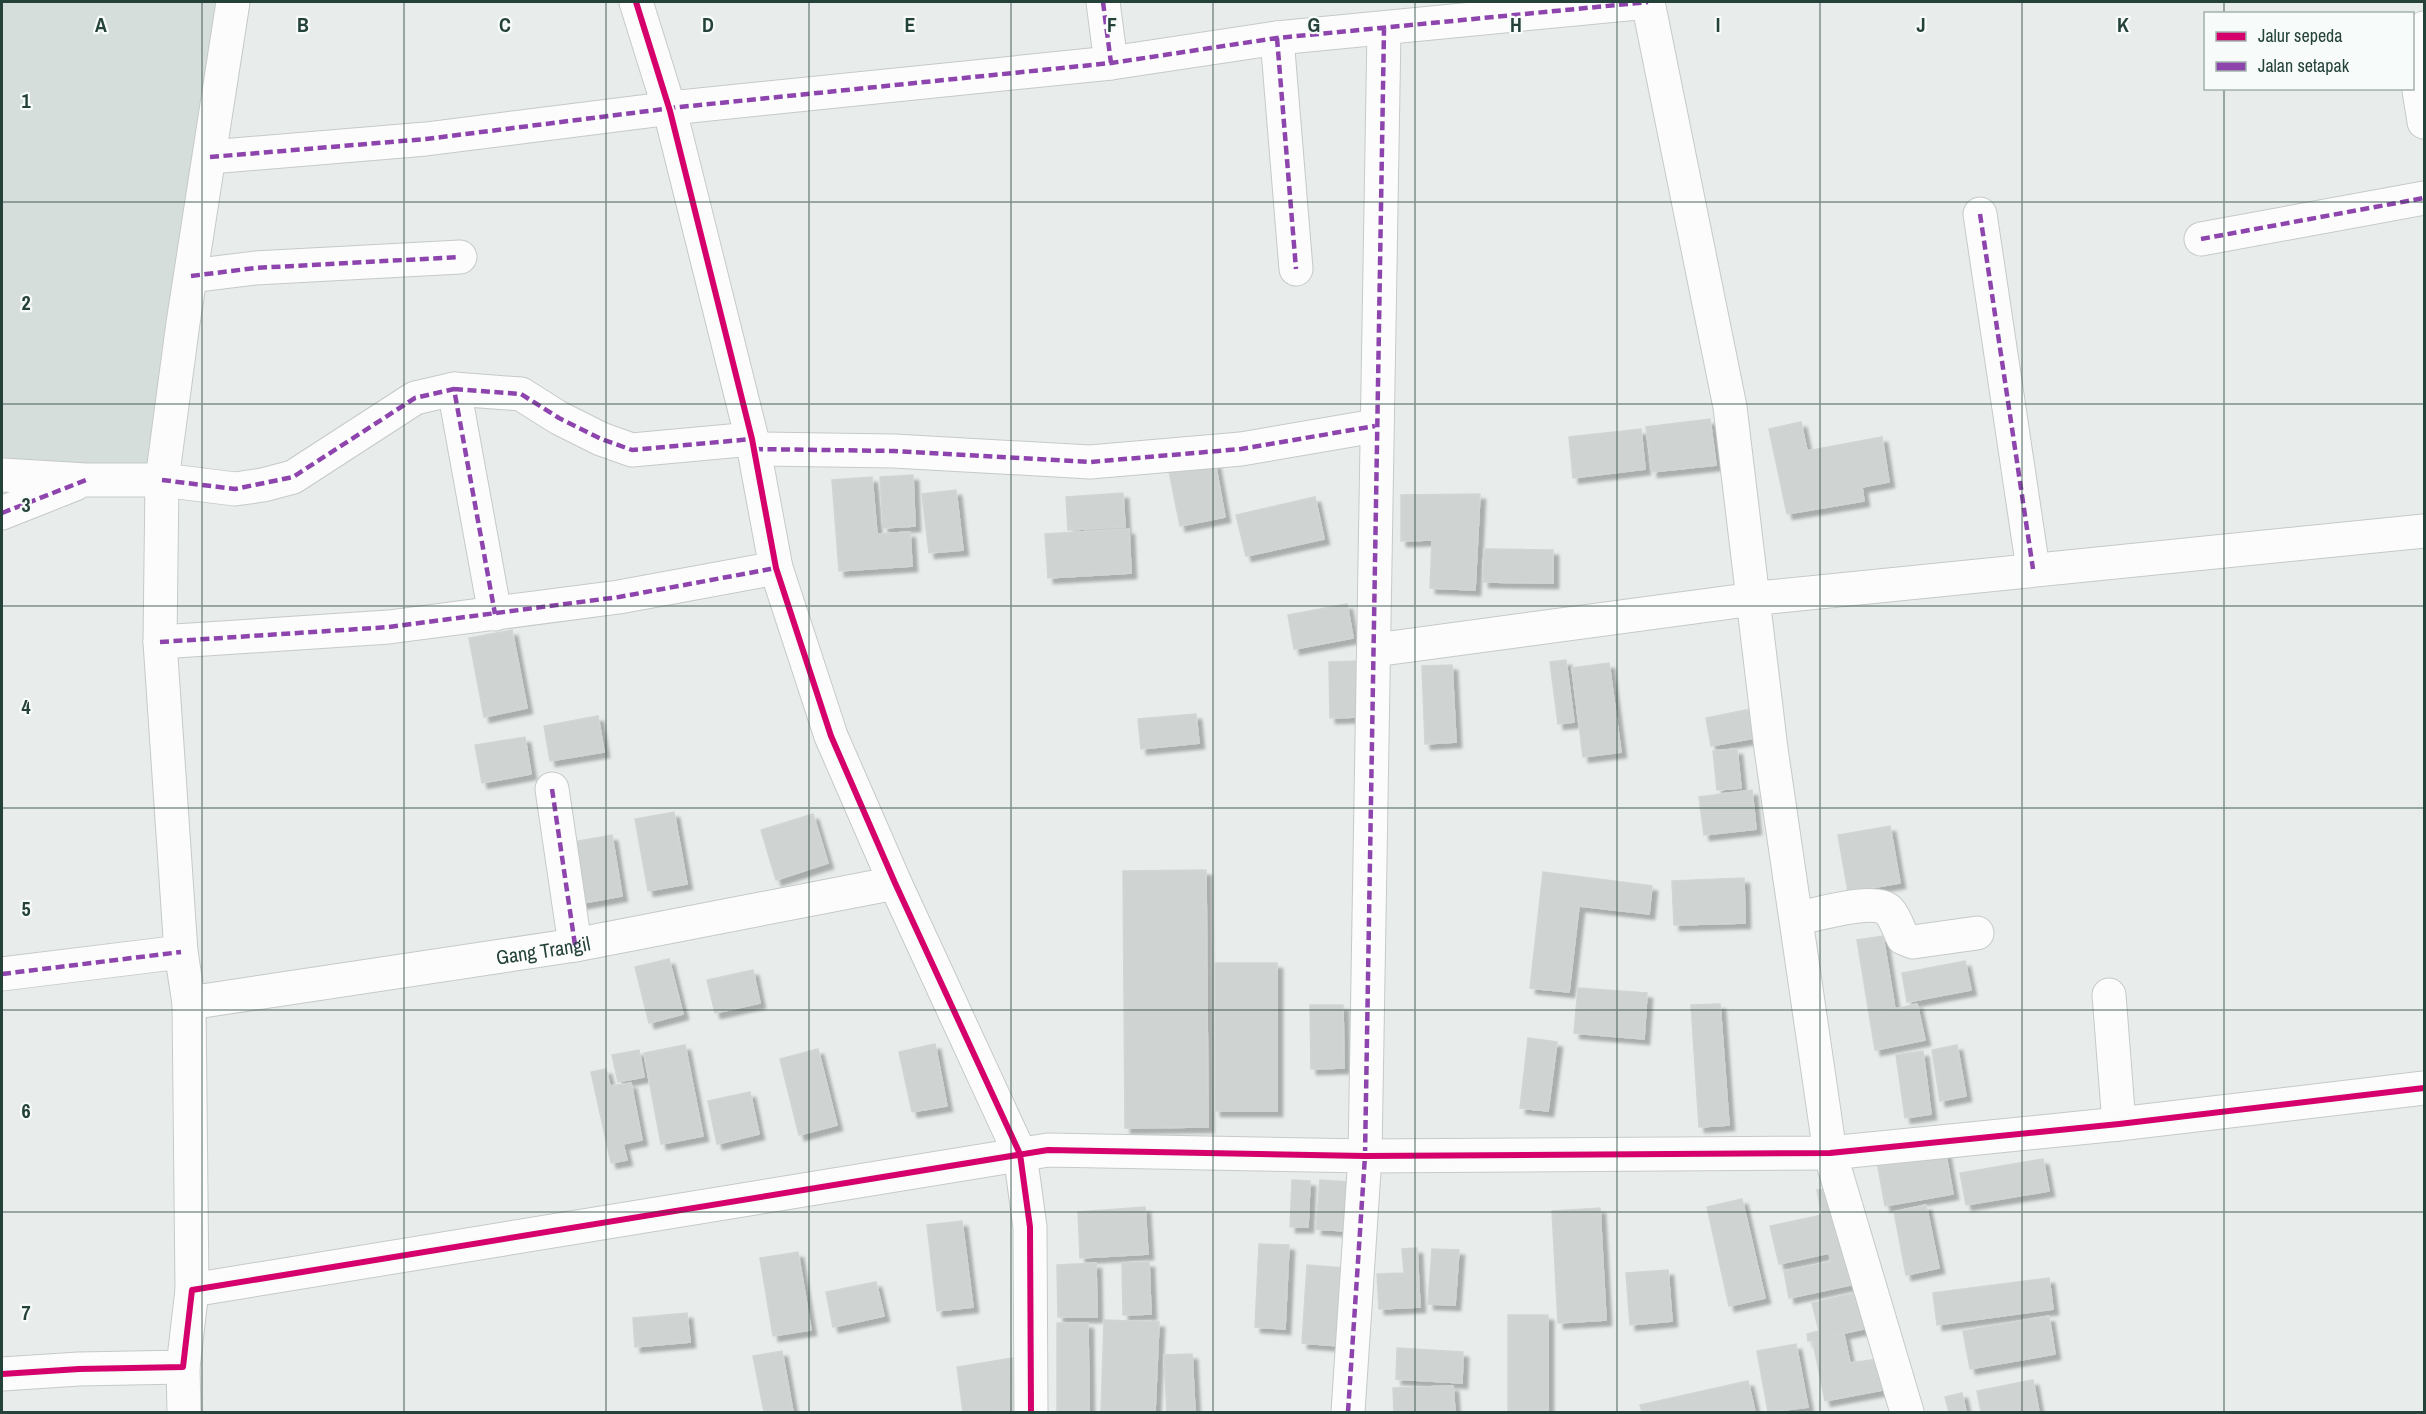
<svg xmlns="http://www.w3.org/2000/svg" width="2426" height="1414" font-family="'Archivo Narrow',sans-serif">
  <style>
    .built { fill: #d6dedb }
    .building { fill: #cfd4d2; stroke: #d1d6d4; stroke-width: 1.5; filter: url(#shadow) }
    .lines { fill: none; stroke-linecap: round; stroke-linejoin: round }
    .minor-casing { stroke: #c5cac8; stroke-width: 35 }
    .minor { stroke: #fcfcfc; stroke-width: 33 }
    .quiet { stroke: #8e44ad; stroke-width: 4.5; stroke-dasharray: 9 4.5; stroke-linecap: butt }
    .cycleway-casing { stroke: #f7fbf9; stroke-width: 10 }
    .cycleway { stroke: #d6006c; stroke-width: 6 }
    .grid { fill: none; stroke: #24423a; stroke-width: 1.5; stroke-opacity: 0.55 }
    .labels { text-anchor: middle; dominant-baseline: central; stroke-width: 4.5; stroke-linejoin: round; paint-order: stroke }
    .street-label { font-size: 20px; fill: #24423a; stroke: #f7fbf9 }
    .grid-label { font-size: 20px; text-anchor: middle; font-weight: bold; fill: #24423a; stroke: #f7fbf9; stroke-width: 4.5; stroke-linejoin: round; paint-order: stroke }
  </style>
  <defs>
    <filter id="shadow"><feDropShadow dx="5.5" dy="5.5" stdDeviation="1.5" flood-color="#0004"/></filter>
  </defs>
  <rect width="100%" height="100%" fill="#e8edeb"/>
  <!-- built -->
  <path class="built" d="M2 2H229L159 479 2 457Z"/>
  <!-- building -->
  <path class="building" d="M1710 419 1716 465 1652 472 1646 427Z
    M1801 422 1807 451 1882 437 1889 482 1862 487 1864 501 1787 514 1769 429Z
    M1641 429 1645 469 1573 478 1569 437Z
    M1215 462 1225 517 1180 526 1169 471Z
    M913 475 915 526 883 528 880 477Z
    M872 477 877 534 910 532 912 566 839 571 832 480Z
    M956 490 963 550 929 553 922 494Z
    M1123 493 1125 527 1068 530 1066 497Z
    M1480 494 1475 590 1430 588 1432 540 1401 541V495Z
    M1315 497 1324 539 1246 556 1236 515Z
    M1129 529 1131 573 1048 578 1045 534Z
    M1484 549 1553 550V583L1483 582Z
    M1347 604 1353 638 1294 649 1288 615Z
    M512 630 527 708 484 717 469 638Z
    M1566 660 1574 722 1558 724 1550 662Z
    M1357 661 1358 717 1330 718 1329 662Z
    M1609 663 1621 752 1583 757 1572 668Z
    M1452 665 1456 742 1425 744 1422 666Z
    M1761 707 1766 736 1711 746 1706 718Z
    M1196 714 1199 743 1141 749 1138 719Z
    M598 716 604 752 550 761 544 726Z
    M525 737 531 774 482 783 475 745Z
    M1737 749 1741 788 1717 790 1713 751Z
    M1752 790 1756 829 1704 835 1699 797Z
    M674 812 687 884 648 891 635 819Z
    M813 814 828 863 776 880 761 830Z
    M1890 826 1900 883 1848 892 1838 835Z
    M612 835 622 896 578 904 567 843Z
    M1206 870 1208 1127 1125 1128 1123 871Z
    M1543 872 1652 886 1649 914 1579 906 1569 992 1530 988Z
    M1744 878 1745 923 1674 925 1672 881Z
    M1883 936 1895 1009 1917 1004 1925 1040 1875 1050 1857 940Z
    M669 959 683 1014 649 1023 635 967Z
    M1965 961 1971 990 1907 1002 1902 973Z
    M1215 963H1277V1111H1215Z
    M753 970 760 1003 715 1013 707 980Z
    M1578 988 1647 993 1644 1039 1574 1033Z
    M1720 1004 1729 1125 1699 1127 1691 1005Z
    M1310 1005H1343L1344 1068 1311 1069Z
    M1528 1038 1557 1042 1548 1111 1520 1108Z
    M935 1044 947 1106 912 1112 899 1052Z
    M685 1045 703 1136 661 1144 644 1053Z
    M1957 1045 1966 1096 1940 1101 1932 1050Z
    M818 1049 837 1125 799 1135 780 1059Z
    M639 1050 644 1077 618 1082 612 1055Z
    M1923 1051 1931 1114 1905 1118 1896 1055Z
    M606 1069 610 1086 631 1083 642 1140 623 1144 627 1160 611 1163 591 1072Z
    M750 1092 759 1134 717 1144 708 1101Z
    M1945 1150 1953 1194 1885 1206 1877 1162Z
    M2043 1159 2049 1191 1966 1205 1960 1173Z
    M1292 1180 1310 1181 1308 1227H1290Z
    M1320 1180 1350 1182 1346 1231 1316 1229Z
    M1836 1187 1855 1284 1789 1298 1784 1271 1831 1262 1829 1253 1779 1264 1770 1226 1822 1215 1817 1190Z
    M1742 1199 1765 1298 1729 1306 1707 1207Z
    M1926 1205 1939 1268 1906 1275 1894 1212Z
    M1145 1207 1148 1254 1080 1258 1078 1212Z
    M1600 1208 1606 1320 1558 1323 1552 1211Z
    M962 1221 973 1307 937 1311 927 1225Z
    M1259 1244 1289 1245 1285 1329 1255 1327Z
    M1417 1248 1420 1307 1379 1309 1377 1274 1404 1273 1402 1249Z
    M1432 1249 1459 1250 1455 1305 1428 1304Z
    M798 1252 811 1330 773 1336 760 1258Z
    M1149 1262 1151 1314 1123 1315 1122 1263Z
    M1096 1263 1097 1317H1058L1057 1265Z
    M1307 1265 1345 1268 1340 1346 1302 1343Z
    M1668 1270 1672 1321 1630 1325 1626 1273Z
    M2049 1278 2053 1309 1937 1325 1933 1293Z
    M876 1282 884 1316 833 1327 826 1292Z
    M1868 1290 1877 1326 1808 1341 1807 1334 1819 1331 1812 1303Z
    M687 1313 690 1342 635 1347 633 1318Z
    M1508 1315H1548V1412H1508Z
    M2049 1316 2055 1354 1970 1369 1963 1331Z
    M1104 1320 1159 1322 1155 1412H1101Z
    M1057 1323H1088L1089 1412H1057Z
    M1844 1335 1850 1363 1877 1359 1883 1390 1825 1401 1813 1342Z
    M1796 1344 1808 1407 1768 1412 1757 1351Z
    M1397 1348 1463 1352 1462 1383 1396 1379Z
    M782 1351 793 1412H764L753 1356Z
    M1192 1354 1195 1412H1167L1164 1355Z
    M1018 1357 1026 1411 963 1412 957 1367Z
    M2033 1380 2039 1412H1981L1977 1391Z
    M1748 1381 1755 1412H1642L1640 1405Z
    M1453 1386 1455 1412H1394L1393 1388Z
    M1962 1393 1966 1412H1949L1945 1397Z"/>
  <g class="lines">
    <defs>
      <g id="minor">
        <path d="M636 2 670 111 752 439 776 568 831 736 895 883 1020 1154 1030 1227 1031 1412"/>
        <path d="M1103 2 1111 63"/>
        <path d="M1648 2 1730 407 1771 749 1830 1153 1907 1412"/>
        <path d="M2424 28C2409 58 2420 91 2424 122"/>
        <path d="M1277 38 1296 269"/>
        <path d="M210 157 426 139 680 107 1111 63 1277 38 1648 2"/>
        <path d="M1980 214 2033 569"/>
        <path d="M2201 239 2424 198"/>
        <path d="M191 276 255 268 460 257"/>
        <path d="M454 389 521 394 559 418 601 439 632 450 752 439"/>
        <path d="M754 449 894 451 1090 462 1241 449 1375 426"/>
        <path d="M2 475 86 480H162L235 489 263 485 293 477 415 398 454 389 495 614"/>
        <path d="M2 513 75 484"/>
        <path d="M160 642 389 627 619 597 776 568"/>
        <path d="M1375 650 1769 597 2424 531"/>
        <path d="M552 789 575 945"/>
        <path d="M1798 918C1816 915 1873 898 1887 909 1895 916 1898 928 1903 938L1913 942 1977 933"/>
        <path d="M2 974 181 952"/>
        <path d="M2109 995 2119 1124"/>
        <path id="s1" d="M189 1003 575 945 895 883"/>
        <path d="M192 1290 189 1003 181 952 160 642 162 480 183 323 233 2"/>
        <path d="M183 1367 184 1412"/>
        <path d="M2 1374 79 1369 183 1367 192 1290 1048 1150 1365 1156 1830 1153 2119 1124 2424 1088"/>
        <path d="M1348 1412 1365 1156 1384 29"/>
      </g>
    </defs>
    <!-- minor casing -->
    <use href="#minor" class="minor-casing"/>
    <!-- minor -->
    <use href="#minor" class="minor"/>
    <!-- quiet -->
    <path class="quiet" d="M1103 2 1111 63
      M1277 38 1296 269
      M210 157 426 139 680 107 1111 63 1277 38 1648 2
      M1980 214 2033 569
      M2201 239 2424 198
      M191 276 255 268 460 257
      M454 389 521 394 559 418 601 439 632 450 752 439
      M754 449 894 451 1090 462 1241 449 1375 426
      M162 480 235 489 293 477 415 398 454 389 495 614
      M2 513 86 480
      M160 642 389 627 619 597 776 568
      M552 789 575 945
      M2 974 181 952
      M1348 1412 1365 1156 1384 29"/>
    <defs>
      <path id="cycleway" d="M636 2 670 111 752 439 776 568 831 736 895 883 1020 1154 1030 1227 1031 1412
        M2 1374 79 1369 183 1367 192 1290 1048 1150 1365 1156 1830 1153 2119 1124 2424 1088"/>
    </defs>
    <!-- cycleway casing -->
    <use href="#cycleway" class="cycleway-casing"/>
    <!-- cycleway -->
    <use href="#cycleway" class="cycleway"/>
  </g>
  <!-- grid -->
  <path class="grid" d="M202 2V1412M404 2V1412M606 2V1412M809 2V1412M1011 2V1412M1213 2V1412M1415 2V1412M1617 2V1412M1820 2V1412M2022 2V1412M2224 2V14M2224 88V1412M2 202H2424M2 404H2424M2 606H2424M2 808H2424M2 1010H2424M2 1212H2424"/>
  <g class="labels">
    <!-- street labels -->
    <g class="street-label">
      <text stroke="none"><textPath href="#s1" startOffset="358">Gang Trangil</textPath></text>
    </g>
  </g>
  <g class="grid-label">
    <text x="101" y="32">A</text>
    <text x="303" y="32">B</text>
    <text x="505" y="32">C</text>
    <text x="708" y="32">D</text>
    <text x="910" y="32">E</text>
    <text x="1112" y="32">F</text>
    <text x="1314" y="32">G</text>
    <text x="1516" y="32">H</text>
    <text x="1718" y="32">I</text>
    <text x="1921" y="32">J</text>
    <text x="2123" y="32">K</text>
    <text x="26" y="108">1</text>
    <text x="26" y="310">2</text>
    <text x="26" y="512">3</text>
    <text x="26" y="714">4</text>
    <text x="26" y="916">5</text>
    <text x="26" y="1118">6</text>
    <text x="26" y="1320">7</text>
  </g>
  <!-- border -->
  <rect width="2426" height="1414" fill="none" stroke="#24423a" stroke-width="6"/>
  <!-- legend -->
  <rect x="2204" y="12" width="210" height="78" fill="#f7fbf9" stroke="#a3b1ad" stroke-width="1.5"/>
  <rect x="2216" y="32" width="30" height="9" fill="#d6006c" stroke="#a3b1ad" stroke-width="1.5"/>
  <text x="2258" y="42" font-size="18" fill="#24423a">Jalur sepeda</text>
  <rect x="2216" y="62" width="30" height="9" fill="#8e44ad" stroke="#a3b1ad" stroke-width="1.5"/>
  <text x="2258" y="72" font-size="18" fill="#24423a">Jalan setapak</text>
</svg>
